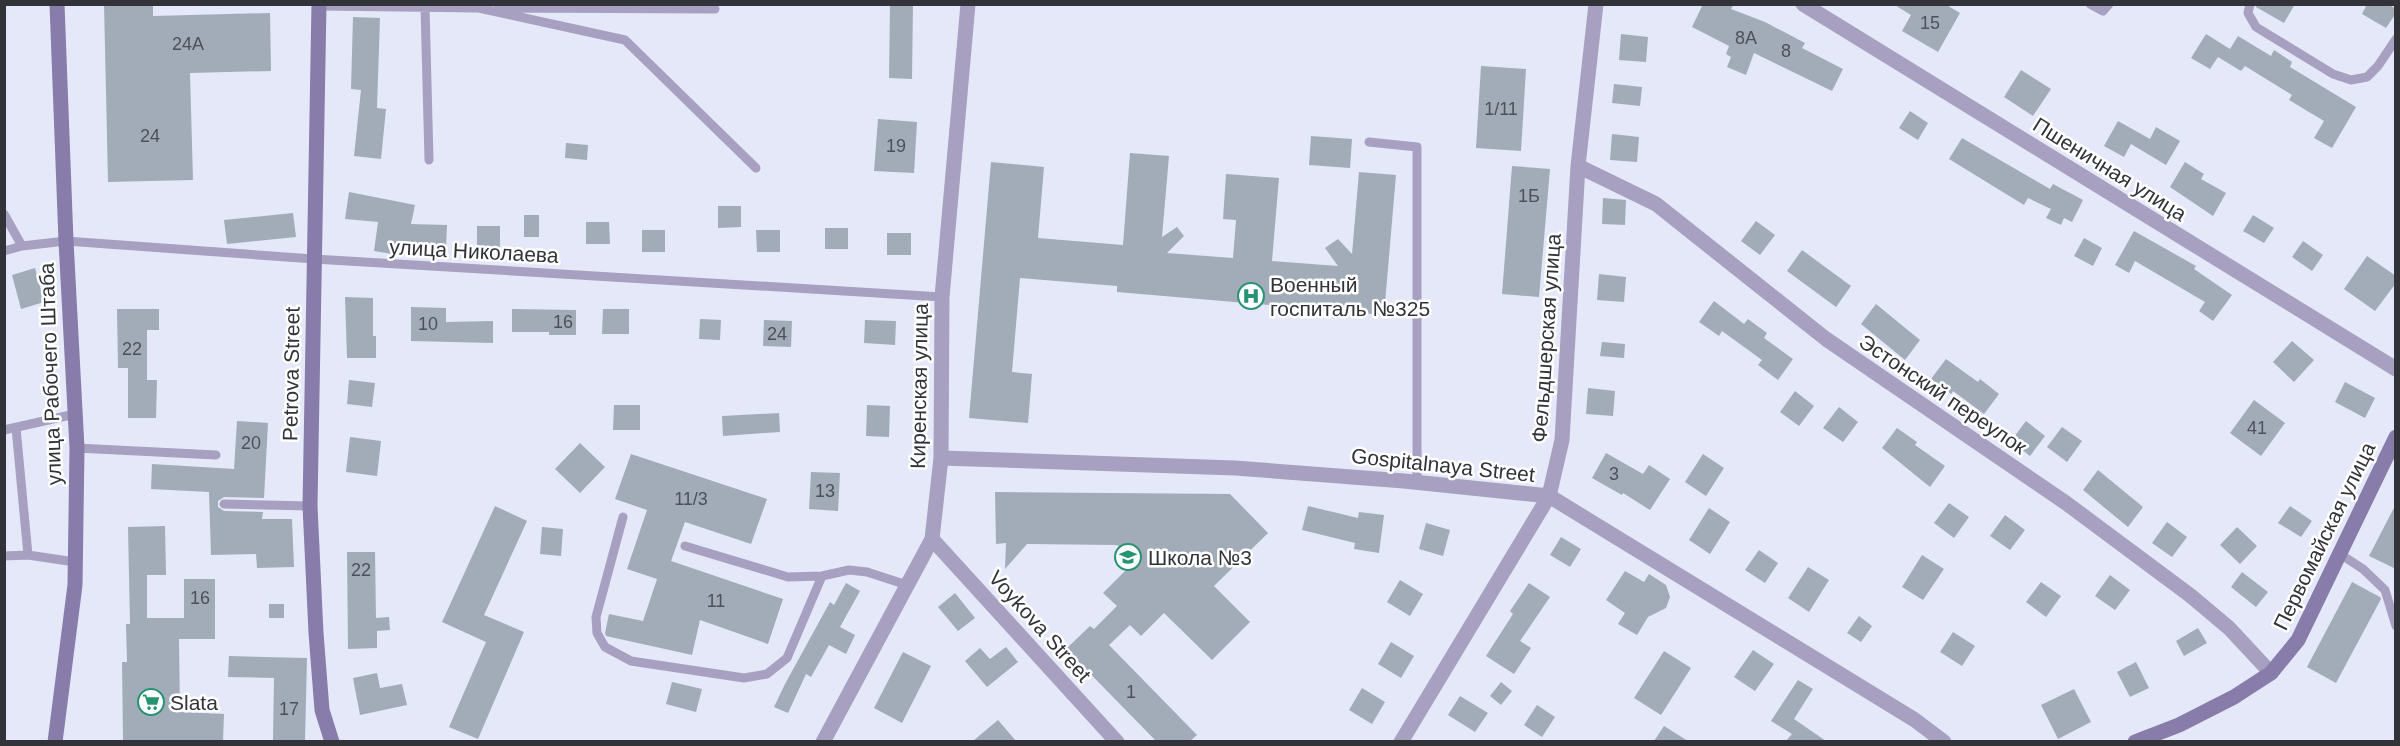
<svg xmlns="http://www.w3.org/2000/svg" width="2400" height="746" font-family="Arial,sans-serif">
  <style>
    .building { fill: #a2acb9 }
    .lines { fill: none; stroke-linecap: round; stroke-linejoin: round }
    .lane { stroke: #a7a0c0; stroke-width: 9 }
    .street { stroke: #a7a0c0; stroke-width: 15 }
    .secondary { stroke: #887caa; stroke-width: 15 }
    .labels { text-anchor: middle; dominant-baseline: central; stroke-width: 5; stroke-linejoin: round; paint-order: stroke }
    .number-label { font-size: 18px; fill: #4d5159 }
    .street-label { font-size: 21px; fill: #313339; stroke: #fff }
    .poi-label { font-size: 21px; fill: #313339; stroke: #fff; text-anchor: start }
  </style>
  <rect width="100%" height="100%" fill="#e4e8f8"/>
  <!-- building -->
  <path class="building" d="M104 4H153V16L270 13 271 71 190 73 193 180 108 182Z
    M890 4H913L912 79 889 78Z
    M1703 4H1734L1731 9 1765 22 1805 43 1802 48 1843 69 1832 91 1754 53 1746 75 1727 67 1731 57 1726 54 1729 46 1692 27Z
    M1893 4H1945L1960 13 1938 52 1902 31 1911 15Z
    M2257 4H2295L2284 23 2256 7Z
    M2367 4H2388L2396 9V13L2386 28 2362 14Z
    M353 17 380 18 377 108 386 109 381 159 354 156 361 90 351 89Z
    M1621 34 1648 37 1646 62 1619 60Z
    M2206 34 2230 49 2238 36 2271 56 2274 50 2292 62 2290 67 2356 107 2332 148 2314 138 2324 121 2289 100 2292 95 2245 66 2241 71 2218 57 2210 69 2191 58Z
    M1481 66 1526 69 1521 151 1476 148Z
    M2021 70 2051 89 2033 116 2004 97Z
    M1614 84 1642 87 1640 106 1612 103Z
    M1910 111 1928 123 1918 140 1899 128Z
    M878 119 917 122 914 173 874 171Z
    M2118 121 2150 139 2156 127 2180 141 2166 165 2131 144 2124 157 2104 146Z
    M1612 134 1639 137 1637 162 1610 160Z
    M1311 136 1352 139 1350 168 1309 165Z
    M1962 138 2050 189 2053 184 2083 200 2072 222 2064 218 2061 225 2046 218 2051 209 2028 198 2024 205 1949 159Z
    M566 143 588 145 587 160 565 158Z
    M1130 153 1169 156 1162 237 1177 227 1184 236 1167 253 1233 258 1236 220 1223 219 1226 174 1279 178 1272 261 1338 266 1325 248 1338 239 1352 254 1359 172 1396 175 1384 315 1117 292V286L1020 278 1012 372 1032 374 1028 423 969 418 991 162 1044 167 1038 238 1123 245Z
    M2185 162 2204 174 2201 179 2226 193 2213 216 2170 187Z
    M1512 166 1550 169 1539 297 1502 294Z
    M349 192 415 205 411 224 447 225 446 247 406 245 404 256 374 251 378 222 345 219Z
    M1603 198 1626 200 1625 225 1602 224Z
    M718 206H741V227L718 228Z
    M293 213 296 237 227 244 224 220Z
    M524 215H539V237H524Z
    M2253 215 2274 228 2264 243 2243 231Z
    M1756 221 1775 235 1760 255 1741 241Z
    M586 222H609L610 244H586Z
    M477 226H500V247L477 248Z
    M825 228H848V249H825Z
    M642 230H665V252H642Z
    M756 230H780V252H757Z
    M2134 231 2196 266 2194 269 2232 295 2213 321 2199 311 2205 302 2135 261 2129 273 2115 265Z
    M887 233H911V255H887Z
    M2084 238 2102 248 2093 266 2074 256Z
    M2303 241 2323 255 2312 271 2292 257Z
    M1802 250 1851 286 1836 307 1787 271Z
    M2367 256 2396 276V283L2375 311 2344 289Z
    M35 268 44 302 21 309 12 275Z
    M1599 274 1626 277 1624 302 1597 300Z
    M345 297 373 298V336H376V358H347Z
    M1714 301 1744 324 1748 319 1767 333 1764 338 1793 359 1778 380 1758 365 1762 360 1722 331 1719 336 1699 322Z
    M1876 304 1920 340 1905 360 1861 324Z
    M411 307 446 308V322L493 321V343L411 341Z
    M117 309H159V330H147V380H157L156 418H128V368H118Z
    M512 309 576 310V335H549V332H512Z
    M603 309H629V334H602Z
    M700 319 721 320 720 340 699 339Z
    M764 320 792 321 791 347 763 346Z
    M865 320 896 321 895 345 864 343Z
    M2292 341 2314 360 2294 382 2273 362Z
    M1602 342 1625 344 1624 358 1600 356Z
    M1946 359 1978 382 1980 379 1999 394 1984 414 1953 391 1951 394 1931 379Z
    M349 380 375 383 372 407 347 404Z
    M2345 382 2375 398 2365 418 2335 402Z
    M1588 388 1615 391 1613 416 1586 414Z
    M1795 391 1814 406 1799 426 1780 412Z
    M2254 400 2285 423 2261 456 2230 433Z
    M614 405H640V430H613Z
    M867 405 890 406 889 437 866 436Z
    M1839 407 1858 422 1843 442 1823 428Z
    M779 413 780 432 723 436 722 416Z
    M237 421 268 423 264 498 224 497 218 501V507L224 511 263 512 262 519H292L294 567 257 568 256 554 211 555 209 492 151 489 152 464 234 469Z
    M2026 421 2045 436 2030 456 2011 441Z
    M2062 427 2082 441 2067 462 2047 447Z
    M1897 428 1917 442 1915 445 1945 466 1930 487 1882 448Z
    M350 437 381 441 377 476 346 472Z
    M580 443 605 467 580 493 555 469Z
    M1606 453 1643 474 1649 465 1670 479 1650 510 1623 493 1622 495 1592 478Z
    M631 454 767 499 751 544 685 522 671 561 783 599 768 644 700 620 692 655 606 636 605 633 609 614 643 621 657 579 627 569 647 510 615 499Z
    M1703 454 1724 468 1706 496 1685 482Z
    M2098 470 2143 507 2128 527 2083 490Z
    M811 472 840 473 838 511 809 509Z
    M995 492 1230 494 1268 533 1214 586 1250 622 1212 660 1164 613 1141 636 1130 625 1109 645 1197 735 1190 741H1156L1066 649 1090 626 1094 629 1117 606 1103 593 1134 562 1117 545 1027 544 1005 569 1006 543 996 544Z
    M1949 503 1969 517 1954 538 1934 523Z
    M2396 504V569L2369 556Z
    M495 506 527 521 484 615 524 632 478 739 449 727 486 642 442 622Z
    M1308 506 1358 518 1359 512 1384 515 1379 553 1354 549 1355 543 1302 530Z
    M2290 506 2312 521 2301 537 2278 523Z
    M1709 508 1730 522 1710 554 1689 540Z
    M2005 515 2025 530 2010 550 1990 536Z
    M2167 522 2187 537 2172 557 2152 543Z
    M1426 523 1450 530 1443 556 1419 549Z
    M165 526 166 575H147V618H184V579H215V639H179L180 712 224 714 223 741H123L122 662H127L126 624H130L128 527Z
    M542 527 563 529 561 556 540 554Z
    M2237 527 2257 546 2240 564 2220 545Z
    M1561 537 1581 549 1570 567 1550 555Z
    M1759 550 1778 563 1765 583 1745 570Z
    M347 552H375L376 618 389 617 390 630 377 631V648L348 649Z
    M1922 555 1944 569 1923 600 1902 587Z
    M1808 567 1829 580 1809 612 1788 598Z
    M1625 571 1644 582 1649 574 1666 585 1670 597 1666 608 1648 617 1637 635 1618 624 1625 613 1606 600Z
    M2242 572 2268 592 2256 607 2231 587Z
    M2110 575 2130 590 2115 610 2095 596Z
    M1400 580 1423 594 1410 616 1387 602Z
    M2041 582 2061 596 2046 617 2026 602Z
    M2352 582 2380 597 2381 599 2336 683 2307 667Z
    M846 583 860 591 840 627 855 635 846 654 829 645 811 677 806 674 788 713 774 707 785 684 830 602 834 605Z
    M1529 583 1550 597 1520 641 1531 648 1514 674 1486 656 1513 614 1510 611Z
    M955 593 975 618 958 631 938 607Z
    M269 604H284V618H269Z
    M1859 616 1872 626 1861 642 1847 633Z
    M2198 628 2207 643 2184 656 2176 641Z
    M1953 632 1975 646 1962 666 1940 652Z
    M1391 642 1414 656 1401 678 1378 664Z
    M1006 647 1018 662 987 687 965 661 980 648 990 659Z
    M1753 650 1774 664 1755 691 1734 677Z
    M1664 651 1691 668 1661 715 1634 698Z
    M903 652 931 666 902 723 874 708Z
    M229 656 307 658 305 741 273 740 274 678 228 677Z
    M2136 662 2149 688 2130 697 2117 672Z
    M377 673 380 688 402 684 407 705 360 715 353 678Z
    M1798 680 1813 689 1794 719 1826 741H1786L1792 734 1771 721Z
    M672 682 702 689 696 712 666 704Z
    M1501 682 1512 691 1501 705 1490 696Z
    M1362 688 1385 702 1372 724 1349 710Z
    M2074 689 2091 722 2058 739 2041 705Z
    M1460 696 1488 713 1475 732 1448 715Z
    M1537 705 1555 717 1542 737 1524 725Z
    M998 720 1016 741H973Z
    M1664 726 1688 741H1654Z"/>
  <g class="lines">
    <!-- lane -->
    <path class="lane" d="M2090 4 2103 11 2109 4
      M2250 4 2248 13 2256 27 2333 74 2351 80 2367 77 2378 66 2396 39
      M319 6 479 8 625 40 756 168
      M425 7 429 160
      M498 8 715 9
      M1369 142 1417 147V482
      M4 214 22 246
      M4 251 22 246 66 241 314 259 942 297
      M4 430 75 414
      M77 448 216 455
      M224 504 310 506
      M623 517 596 617 597 633 605 647 631 661 744 678 767 674 787 658 822 576
      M685 546 788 577 822 576 849 570 867 572 907 585
      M2340 554 2363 569 2385 590 2396 626
      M28 555 75 562
      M4 556 28 555 16 428"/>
    <!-- street -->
    <path class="street" d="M1803 4 2396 369
      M1578 166 1656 204 1826 339 2066 503 2191 596 2229 628 2271 673
      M941 458 1235 468 1404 481 1549 496 1915 720 1944 742
      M932 539 1117 742
      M823 742 932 539 941 458 942 297 968 4
      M1401 742 1549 496 1562 440 1578 166 1596 4"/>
    <!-- secondary -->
    <path class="secondary" d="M319 4 310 506 316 633 322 710 332 742
      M55 742 75 585 77 448 66 241 57 4
      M2135 742 2179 725 2234 697 2271 673 2298 640 2396 437"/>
  </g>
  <!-- icons -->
  <defs>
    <symbol id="hospital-ring" viewBox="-11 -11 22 22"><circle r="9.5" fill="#fff" stroke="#289372" stroke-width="1.5"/><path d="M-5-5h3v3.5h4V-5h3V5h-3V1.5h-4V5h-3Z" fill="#289372"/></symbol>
    <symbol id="school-ring" viewBox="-11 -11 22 22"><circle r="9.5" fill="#fff" stroke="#289372" stroke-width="1.5"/><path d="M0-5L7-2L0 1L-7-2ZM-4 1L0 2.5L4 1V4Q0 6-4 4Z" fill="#289372"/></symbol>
    <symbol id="supermarket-ring" viewBox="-11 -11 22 22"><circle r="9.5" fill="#fff" stroke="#289372" stroke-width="1.5"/><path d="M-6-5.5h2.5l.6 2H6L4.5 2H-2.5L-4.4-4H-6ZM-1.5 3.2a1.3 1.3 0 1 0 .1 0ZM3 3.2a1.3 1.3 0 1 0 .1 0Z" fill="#289372"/></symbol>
  </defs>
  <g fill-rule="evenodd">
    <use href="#hospital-ring" x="1236" y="281" width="30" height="30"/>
    <use href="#school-ring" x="1113" y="542" width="30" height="30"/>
    <use href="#supermarket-ring" x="136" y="687" width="30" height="30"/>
  </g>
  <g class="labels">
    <!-- number labels -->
    <g class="number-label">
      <text x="1930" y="23">15</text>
      <text x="1746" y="38">8А</text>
      <text x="188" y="44">24А</text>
      <text x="1786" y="51">8</text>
      <text x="1501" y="109">1/11</text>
      <text x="150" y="136">24</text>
      <text x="896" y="146">19</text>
      <text x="1529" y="196">1Б</text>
      <text x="563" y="322">16</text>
      <text x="428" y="324">10</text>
      <text x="777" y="334">24</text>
      <text x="132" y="349">22</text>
      <text x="2257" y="428">41</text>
      <text x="251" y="443">20</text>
      <text x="1614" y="474">3</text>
      <text x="825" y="491">13</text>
      <text x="691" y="499">11/3</text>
      <text x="361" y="570">22</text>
      <text x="200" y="598">16</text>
      <text x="716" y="601">11</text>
      <text x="1131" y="692">1</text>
      <text x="289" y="709">17</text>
    </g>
    <!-- street labels -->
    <g class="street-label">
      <text transform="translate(2110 169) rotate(32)">Пшеничная улица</text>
      <text transform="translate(474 251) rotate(3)">улица Николаева</text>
      <text transform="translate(1546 338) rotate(-86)">Фельдшерская улица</text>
      <text transform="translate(50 374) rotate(-92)">улица Рабочего Штаба</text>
      <text transform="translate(291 374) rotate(-89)">Petrova Street</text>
      <text transform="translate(919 386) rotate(-89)">Киренская улица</text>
      <text transform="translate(1943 394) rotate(34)">Эстонский переулок</text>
      <text transform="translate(1443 465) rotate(6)">Gospitalnaya Street</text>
      <text transform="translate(2324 536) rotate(-64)">Первомайская улица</text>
      <text transform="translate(1040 626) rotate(48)">Voykova Street</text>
    </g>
    <!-- poi labels -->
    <g class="poi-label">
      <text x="1270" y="284">Военный<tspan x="1270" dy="24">госпиталь №325</tspan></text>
      <text x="1148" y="557">Школа №3</text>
      <text x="170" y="702">Slata</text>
    </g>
  </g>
  <!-- border -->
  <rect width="2400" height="746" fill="none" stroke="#313339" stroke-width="12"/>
</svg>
